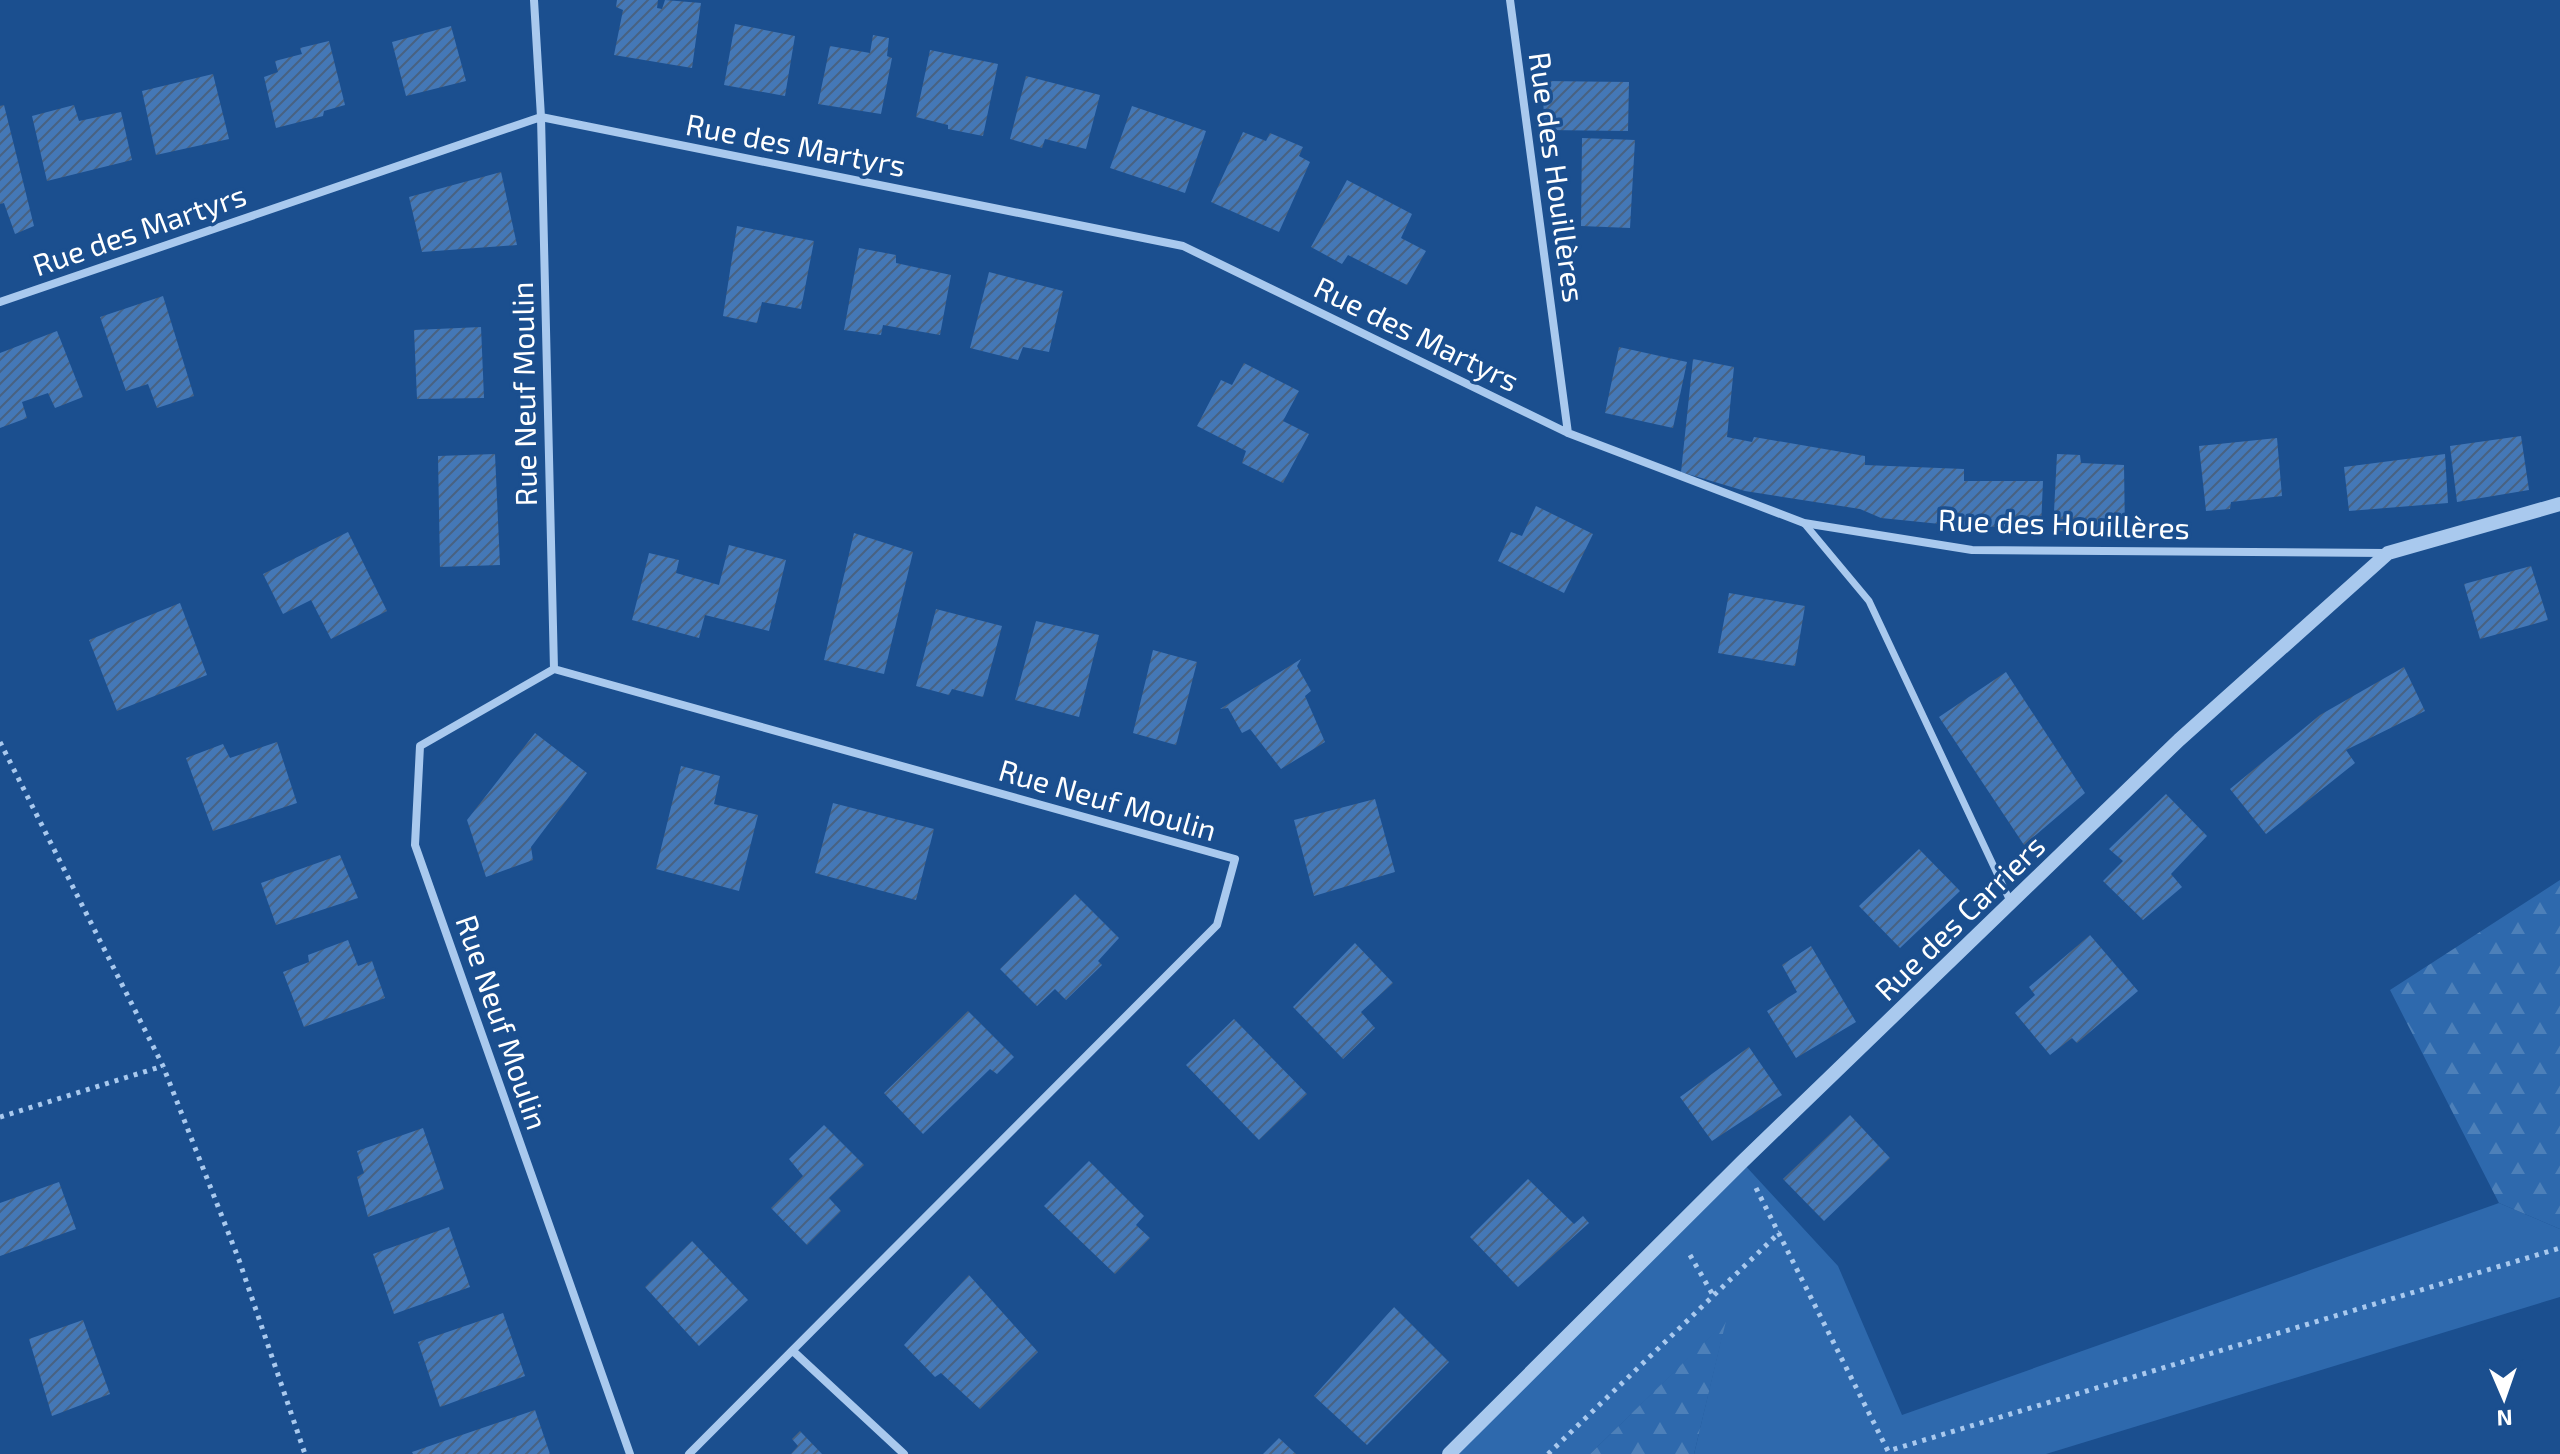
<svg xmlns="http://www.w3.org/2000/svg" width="2560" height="1454" font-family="'Exo 2',sans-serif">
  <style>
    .grass { fill: #2e69ad }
    .forest { fill: url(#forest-firs) }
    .building { fill: url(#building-hatch) }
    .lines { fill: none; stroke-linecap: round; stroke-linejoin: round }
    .path { stroke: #a9c9ee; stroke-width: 5; stroke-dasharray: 4 6; stroke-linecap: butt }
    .pedestrian { stroke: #a9c9ee; stroke-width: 7 }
    .minor { stroke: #a9c9ee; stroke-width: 8 }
    .tertiary { stroke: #a9c9ee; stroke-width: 14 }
    .labels { text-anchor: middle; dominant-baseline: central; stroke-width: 7; stroke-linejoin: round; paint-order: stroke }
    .street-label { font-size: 30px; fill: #fff; stroke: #1b4f8f }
  </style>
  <defs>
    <pattern id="forest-firs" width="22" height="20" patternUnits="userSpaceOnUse" patternTransform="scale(2)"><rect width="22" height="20" fill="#2e69ad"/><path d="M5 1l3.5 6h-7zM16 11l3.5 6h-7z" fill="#4d80b9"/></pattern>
    <pattern id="building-hatch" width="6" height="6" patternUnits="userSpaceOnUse" patternTransform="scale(2)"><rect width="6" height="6" fill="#4478b7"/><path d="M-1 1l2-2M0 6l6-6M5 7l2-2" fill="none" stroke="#486282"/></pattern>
  </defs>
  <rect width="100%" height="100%" fill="#1b4f8f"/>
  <!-- grass -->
  <path class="grass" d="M1742 1162 1838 1266 1902 1415 2499 1203 2560 1229V1297L2046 1454H1694L1725 1323 1590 1454H1449Z"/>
  <!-- forest -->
  <path class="forest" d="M2560 880V1229L2499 1203 2390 990Z
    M1726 1321 1694 1454H1590Z"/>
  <!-- building -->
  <path class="building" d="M617 0H658L657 8 662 9 665 0 701 3 692 68 614 55 623 10 616 7Z
    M735 24 795 36 785 96 724 85Z
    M451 26 466 81 406 96 392 42Z
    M873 35 889 38 887 56 892 58 881 114 818 104 830 46 870 53Z
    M329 41 345 105 324 111 323 116 276 128 264 77 278 72 275 61 302 54 300 48Z
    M930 50 998 64 983 136 948 129V125L916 117Z
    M213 74 229 139 156 155 142 91Z
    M1026 76 1100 95 1086 149 1045 139 1042 148 1010 139Z
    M1543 81 1629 82 1628 131 1544 130Z
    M4 105 34 226 15 234 4 203 0 204V106Z
    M74 105 79 121 121 112 132 160 47 181 32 116Z
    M1132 106 1206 131 1185 193 1110 168Z
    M1243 132 1266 141 1270 133 1303 147 1299 156 1310 162 1279 232 1211 202Z
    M1582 138 1635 140 1630 228 1581 226Z
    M501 172 517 245 422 252 409 197Z
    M1347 180 1412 214 1401 238 1426 251 1407 285 1348 255 1342 264 1311 247Z
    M737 226 814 241 801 309 762 302 757 323 723 316Z
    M859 248 896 255V263L951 275 940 335 883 325 881 335 844 330Z
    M989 272 1063 291 1049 352 1023 347 1018 360 970 348Z
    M163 296 194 396 157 408 148 384 126 391 100 317Z
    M481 327 484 398 417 399 414 330Z
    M57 331 83 397 55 408 48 393 22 402 27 418 0 428V353Z
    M1619 347 1687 362 1673 428 1605 413Z
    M1693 359 1734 367 1727 437 1752 442 1754 437 1865 456V465L1964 469V481H2043L2041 528 1960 526 1881 518 1860 509 1745 491 1681 472Z
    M1244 363 1299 391 1283 421 1309 434 1283 483 1242 463 1246 451 1197 426 1221 380 1232 385Z
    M2521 436 2529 490 2457 502 2450 446Z
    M2277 438 2282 496 2231 502 2230 509 2206 511 2199 446Z
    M495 454 500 565 440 567 438 456Z
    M2057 454 2080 455 2081 463 2124 465 2125 532 2053 531Z
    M2445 454 2448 503 2349 511 2344 467Z
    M1536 506 1593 534 1564 593 1498 561 1511 532 1522 536Z
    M348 532 387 611 331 639 311 600 283 614 263 574Z
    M854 533 913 552 884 674 824 660Z
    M729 545 786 560 769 631 705 615 699 638 632 620 649 553 679 560 676 573 719 585Z
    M2531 566 2548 620 2480 639 2464 584Z
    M1729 593 1805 606 1795 666 1718 653Z
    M180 603 207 675 117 711 89 640Z
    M936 609 1002 626 983 697 952 689 949 695 916 686Z
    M1036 621 1099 635 1079 717 1015 700Z
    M1153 650 1197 662 1176 745 1133 733Z
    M1301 659 1297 666 1311 691 1305 696 1325 742 1281 769 1250 729 1242 733 1228 708 1220 709Z
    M2404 667 2425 711 2346 750 2355 763 2266 834 2230 789 2320 715Z
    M2006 672 2085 793 2024 845 1939 717Z
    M535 733 587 773 531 847 533 860 486 877 467 820Z
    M277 742 297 803 213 831 186 758 223 744 230 758Z
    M681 766 720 776 714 804 758 815 739 891 656 869Z
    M2166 794 2207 836 2171 874 2182 887 2143 920 2103 881 2123 861 2109 849Z
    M1375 799 1395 872 1314 896 1294 820Z
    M833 803 934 829 916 900 815 873Z
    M1919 849 1960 891 1900 948 1859 906Z
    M340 855 358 898 276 925 261 883Z
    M1075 894 1119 938 1098 961 1102 965 1066 1000 1055 989 1037 1006 1000 969Z
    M2090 935 2138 991 2077 1043 2072 1038 2050 1055 2015 1013 2035 995 2029 987Z
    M348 940 358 966 372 961 385 998 304 1027 283 972 309 962 308 955Z
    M1355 943 1393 983 1361 1012 1375 1028 1343 1059 1293 1007Z
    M1811 946 1856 1022 1796 1058 1767 1011 1797 992 1782 965Z
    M968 1011 1014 1057 997 1074 990 1069 923 1134 884 1093Z
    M1234 1019 1307 1094 1259 1140 1186 1065Z
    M1749 1047 1782 1095 1712 1141 1680 1097Z
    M1850 1115 1890 1158 1824 1221 1783 1179Z
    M824 1125 864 1165 829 1198 841 1211 807 1245 771 1208 803 1176 789 1159Z
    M423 1128 444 1189 368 1217 357 1177 364 1173 357 1151Z
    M1089 1161 1144 1216 1136 1225 1150 1238 1115 1274 1044 1206Z
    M1528 1179 1574 1224 1583 1216 1589 1223 1518 1287 1470 1237Z
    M59 1182 76 1229 0 1256V1203Z
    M449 1227 470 1287 394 1314 373 1254Z
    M692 1241 748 1300 699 1346 645 1287Z
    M969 1275 1038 1352 980 1409 941 1373 935 1377 904 1345Z
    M1394 1307 1449 1362 1367 1445 1314 1396Z
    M503 1313 525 1376 440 1407 418 1342Z
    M83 1320 110 1394 52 1416 29 1339Z
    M535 1410 550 1454H413L412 1452Z
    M800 1431 822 1454H791L798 1446 792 1439Z
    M1279 1438 1296 1454H1263Z"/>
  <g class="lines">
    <!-- path -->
    <path class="path" d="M0 742 163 1066 239 1260 305 1454
      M0 1117 163 1066
      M1756 1188 1888 1451 2560 1248
      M1690 1255 1713 1295
      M1548 1454 1780 1232"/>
    <!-- pedestrian -->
    <path class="pedestrian" d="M1804 523 1869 601 2011 903"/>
    <!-- minor -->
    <path class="minor" d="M534 0 541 117 554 669
      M1510 0 1568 433
      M0 302 541 117 1183 246 1568 433 1804 523 1972 550 2386 553
      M793 1351 904 1454
      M630 1454 415 845 420 746 554 669 1235 859 1217 925 689 1454"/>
    <!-- tertiary -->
    <path class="tertiary" d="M1449 1454 1742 1162 2179 740 2388 553 2560 504"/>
  </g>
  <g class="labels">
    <!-- street labels -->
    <g class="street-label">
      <text transform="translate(796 144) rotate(11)">Rue des Martyrs</text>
      <text transform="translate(1558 177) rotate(82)">Rue des Houillères</text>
      <text transform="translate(139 229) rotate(-19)">Rue des Martyrs</text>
      <text transform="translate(1417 333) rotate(26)">Rue des Martyrs</text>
      <text transform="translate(523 394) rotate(-91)">Rue Neuf Moulin</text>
      <text transform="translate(2064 523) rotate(2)">Rue des Houillères</text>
      <text transform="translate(1108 799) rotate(16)">Rue Neuf Moulin</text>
      <text transform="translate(1959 917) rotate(-44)">Rue des Carriers</text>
      <text transform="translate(503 1022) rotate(71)">Rue Neuf Moulin</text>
    </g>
  </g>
  <!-- north arrow -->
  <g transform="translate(2504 1398) rotate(178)" stroke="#1b4f8f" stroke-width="6" paint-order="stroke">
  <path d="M0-6L14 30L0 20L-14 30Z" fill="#ffffff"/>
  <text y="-12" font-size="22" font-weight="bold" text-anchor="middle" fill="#ffffff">N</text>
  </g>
</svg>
